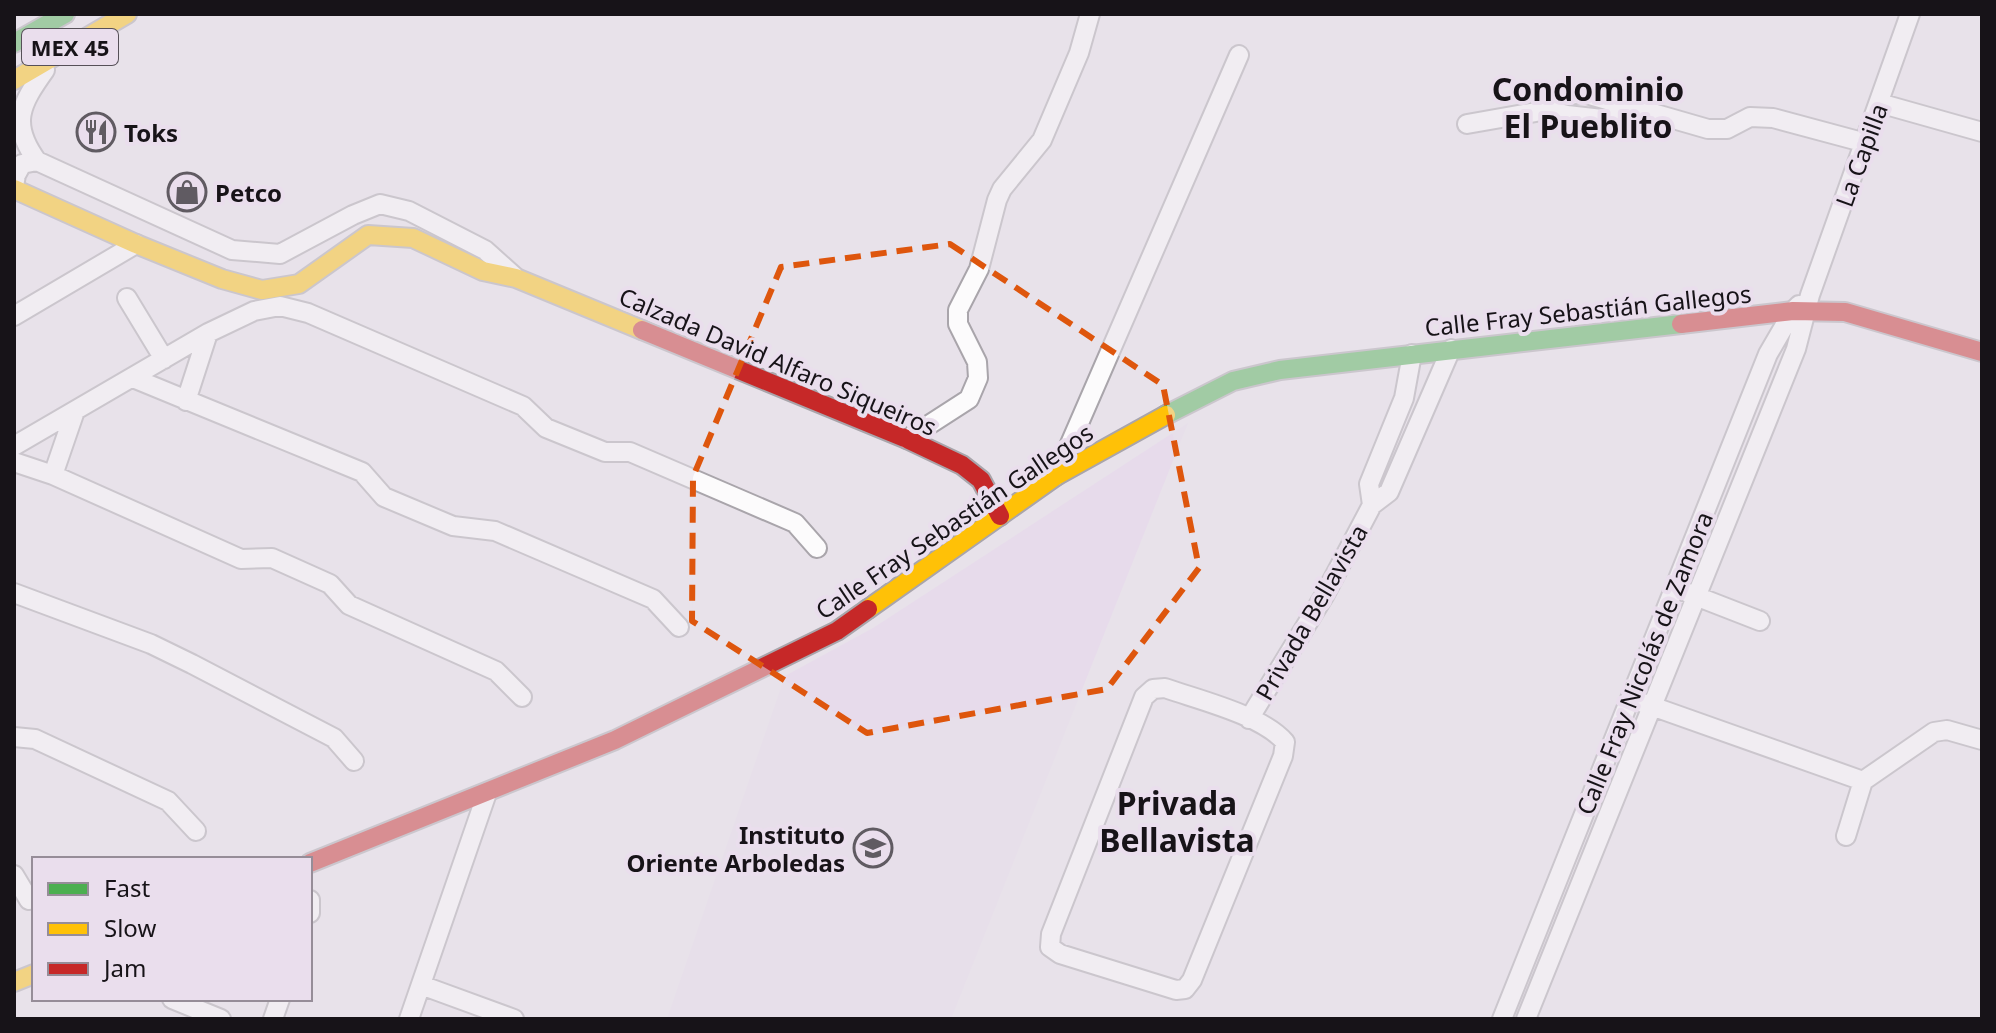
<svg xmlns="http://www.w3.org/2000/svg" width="1996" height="1033" font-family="'Noto Sans',sans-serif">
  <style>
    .built { fill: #e7dbeb }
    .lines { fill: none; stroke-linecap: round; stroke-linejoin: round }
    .street-casing { stroke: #a9a5ab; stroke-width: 22 }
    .fast-casing { stroke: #a9a5ab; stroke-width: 22 }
    .slow-casing { stroke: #a9a5ab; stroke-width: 22 }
    .jam-casing { stroke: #a9a5ab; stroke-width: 22 }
    .street { stroke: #fcfbfc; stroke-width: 18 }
    .fast { stroke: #4caf50; stroke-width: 18 }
    .slow { stroke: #ffc107; stroke-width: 18 }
    .jam { stroke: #c62828; stroke-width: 18 }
    .marked { fill: none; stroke: #de560d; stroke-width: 6; stroke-dasharray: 16 10; stroke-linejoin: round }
    .labels { text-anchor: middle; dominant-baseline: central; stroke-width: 8; stroke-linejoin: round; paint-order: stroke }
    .shield { fill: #eadeed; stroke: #565058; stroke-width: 2 }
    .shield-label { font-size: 22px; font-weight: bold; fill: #171318 }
    .poi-label { font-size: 24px; font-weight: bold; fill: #171318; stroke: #eadeed; text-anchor: start }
    .street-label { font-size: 24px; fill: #171318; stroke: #eadeed }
    .district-label { font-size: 32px; font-weight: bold; fill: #171318; stroke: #eadeed }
  </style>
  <rect width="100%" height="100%" fill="#e8e2ea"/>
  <!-- built -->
  <path class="built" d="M1188 423 951 1019H667L785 676 873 628Z"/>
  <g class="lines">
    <defs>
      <path id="street" d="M45 70C20 105 10 124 37 161L232 250 280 254 353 215 380 204 409 211 485 250 514 276
        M1879 103 1982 132
        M1547 110 1559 96 1583 93 1708 129H1727L1750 117 1773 118 1866 143
        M1467 124 1547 110 1567 115 1602 119 1637 111
        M14 186 16 175 22 164 37 161
        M127 298 164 359
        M14 316 136 244
        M133 378 362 472 384 497 453 526 495 531 653 599 679 627
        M186 401 208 333
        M907 439 969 399 978 378 977 362 958 324V310L979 269 997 200 1002 189 1042 140 1079 53 1090 14
        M14 446 208 333 254 311 280 306 308 313 523 406 546 428 605 452H630L795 523 817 548
        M14 462 53 475 241 559 272 558 330 584 349 605 496 671 522 697
        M53 475 75 411
        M1056 476 1239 55
        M1372 505 1369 484 1404 398 1412 354
        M14 593 151 644 192 664 334 738 354 761
        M1688 593 1760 621
        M1165 688C1199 700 1262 715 1285 742L1283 756 1192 980 1185 989 1176 990 1060 954 1050 947 1051 934 1144 697 1153 689Z
        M1643 703 1863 781 1934 732 1947 730 1982 740
        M1249 719 1324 596 1372 505 1389 492 1451 349
        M14 737 35 739 168 801 196 831
        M1846 836 1863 781
        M14 875 29 900
        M310 900V913
        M421 985 514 1019
        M172 999 221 1019
        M273 1019 280 999
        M409 1019 487 793
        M1502 1019 1768 354 1793 311 1799 305
        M1526 1019 1796 349 1810 295 1910 14"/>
      <path id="fast" d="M14 43 65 14
        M1166 415 1233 381 1280 370 1681 324"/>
      <path id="slow" d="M14 80 127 14
        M14 189 136 244 222 279 262 290 299 284 368 235 413 238 483 271 516 278 642 330
        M868 609 1056 476 1166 415
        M14 982 34 974"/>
      <path id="jam" d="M1681 324 1793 311 1845 312 1982 352
        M642 330 907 439 962 465 981 480 1000 516
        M310 863 615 740 837 631 868 609"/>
    </defs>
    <!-- street casing -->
    <use href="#street" class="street-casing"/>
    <!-- fast casing -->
    <use href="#fast" class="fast-casing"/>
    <!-- slow casing -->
    <use href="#slow" class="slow-casing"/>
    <!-- jam casing -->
    <use href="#jam" class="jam-casing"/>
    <!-- street -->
    <use href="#street" class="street"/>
    <!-- fast -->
    <use href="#fast" class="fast"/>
    <!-- slow -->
    <use href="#slow" class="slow"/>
    <!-- jam -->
    <use href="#jam" class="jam"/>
  </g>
  <!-- marked area -->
  <path d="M0 0H1996V1033H0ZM950 244 1163 385 1199 568 1107 689 867 733 692 621 693 477 781 267Z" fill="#e8e2ea" fill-opacity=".55" fill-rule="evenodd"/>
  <path class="marked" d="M950 244 1163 385 1199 568 1107 689 867 733 692 621 693 477 781 267Z"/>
  <!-- icons -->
  <defs>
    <symbol id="restaurant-ring" viewBox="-11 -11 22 22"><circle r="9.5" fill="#eadeed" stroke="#605b62" stroke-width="1.5"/><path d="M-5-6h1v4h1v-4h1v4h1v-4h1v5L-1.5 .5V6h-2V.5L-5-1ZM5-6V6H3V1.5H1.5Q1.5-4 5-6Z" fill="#605b62"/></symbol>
    <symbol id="shop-ring" viewBox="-11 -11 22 22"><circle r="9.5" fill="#eadeed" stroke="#605b62" stroke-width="1.5"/><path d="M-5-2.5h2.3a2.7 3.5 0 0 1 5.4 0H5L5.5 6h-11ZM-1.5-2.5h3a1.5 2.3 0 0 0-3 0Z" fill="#605b62"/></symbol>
    <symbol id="school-ring" viewBox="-11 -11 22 22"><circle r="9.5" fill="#eadeed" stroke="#605b62" stroke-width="1.5"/><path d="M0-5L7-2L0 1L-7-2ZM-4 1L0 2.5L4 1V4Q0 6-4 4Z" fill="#605b62"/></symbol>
  </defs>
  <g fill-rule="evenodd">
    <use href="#restaurant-ring" x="74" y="110" width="44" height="44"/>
    <use href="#shop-ring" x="165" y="170" width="44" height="44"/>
    <use href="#school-ring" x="851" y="826" width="44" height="44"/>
  </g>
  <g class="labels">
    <!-- shield labels -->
    <rect class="shield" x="22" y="29" width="96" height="36" rx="6"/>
    <g class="shield-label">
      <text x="70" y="47">MEX 45</text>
    </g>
    <!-- poi labels -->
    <g class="poi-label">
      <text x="124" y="132">Toks</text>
      <text x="215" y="192">Petco</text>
      <text x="845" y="834" text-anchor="end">Instituto<tspan x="845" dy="28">Oriente Arboledas</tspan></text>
    </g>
    <!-- street labels -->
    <g class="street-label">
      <text transform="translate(1861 155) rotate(-70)">La Capilla</text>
      <text transform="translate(1588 310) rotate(-6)">Calle Fray Sebastián Gallegos</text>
      <text transform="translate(778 361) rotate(23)">Calzada David Alfaro Siqueiros</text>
      <text transform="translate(954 521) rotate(-34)">Calle Fray Sebastián Gallegos</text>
      <text transform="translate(1311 612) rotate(-60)">Privada Bellavista</text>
      <text transform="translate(1644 663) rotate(-68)">Calle Fray Nicolás de Zamora</text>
    </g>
    <!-- district labels -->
    <g class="district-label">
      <text x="1588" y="88">Condominio<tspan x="1588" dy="37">El Pueblito</tspan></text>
      <text x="1177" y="802">Privada<tspan x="1177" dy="37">Bellavista</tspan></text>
    </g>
  </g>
  <!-- border -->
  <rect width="1996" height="1033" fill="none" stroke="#171318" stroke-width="32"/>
  <!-- legend -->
  <rect x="32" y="857" width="280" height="144" fill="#eadeed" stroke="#968d98" stroke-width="2"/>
  <rect x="48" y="883" width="40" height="12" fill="#4caf50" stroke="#968d98" stroke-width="2"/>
  <text x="104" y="897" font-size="24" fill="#171318">Fast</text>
  <rect x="48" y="923" width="40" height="12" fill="#ffc107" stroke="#968d98" stroke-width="2"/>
  <text x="104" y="937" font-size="24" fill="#171318">Slow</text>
  <rect x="48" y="963" width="40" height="12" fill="#c62828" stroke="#968d98" stroke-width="2"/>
  <text x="104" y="977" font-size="24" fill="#171318">Jam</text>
</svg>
